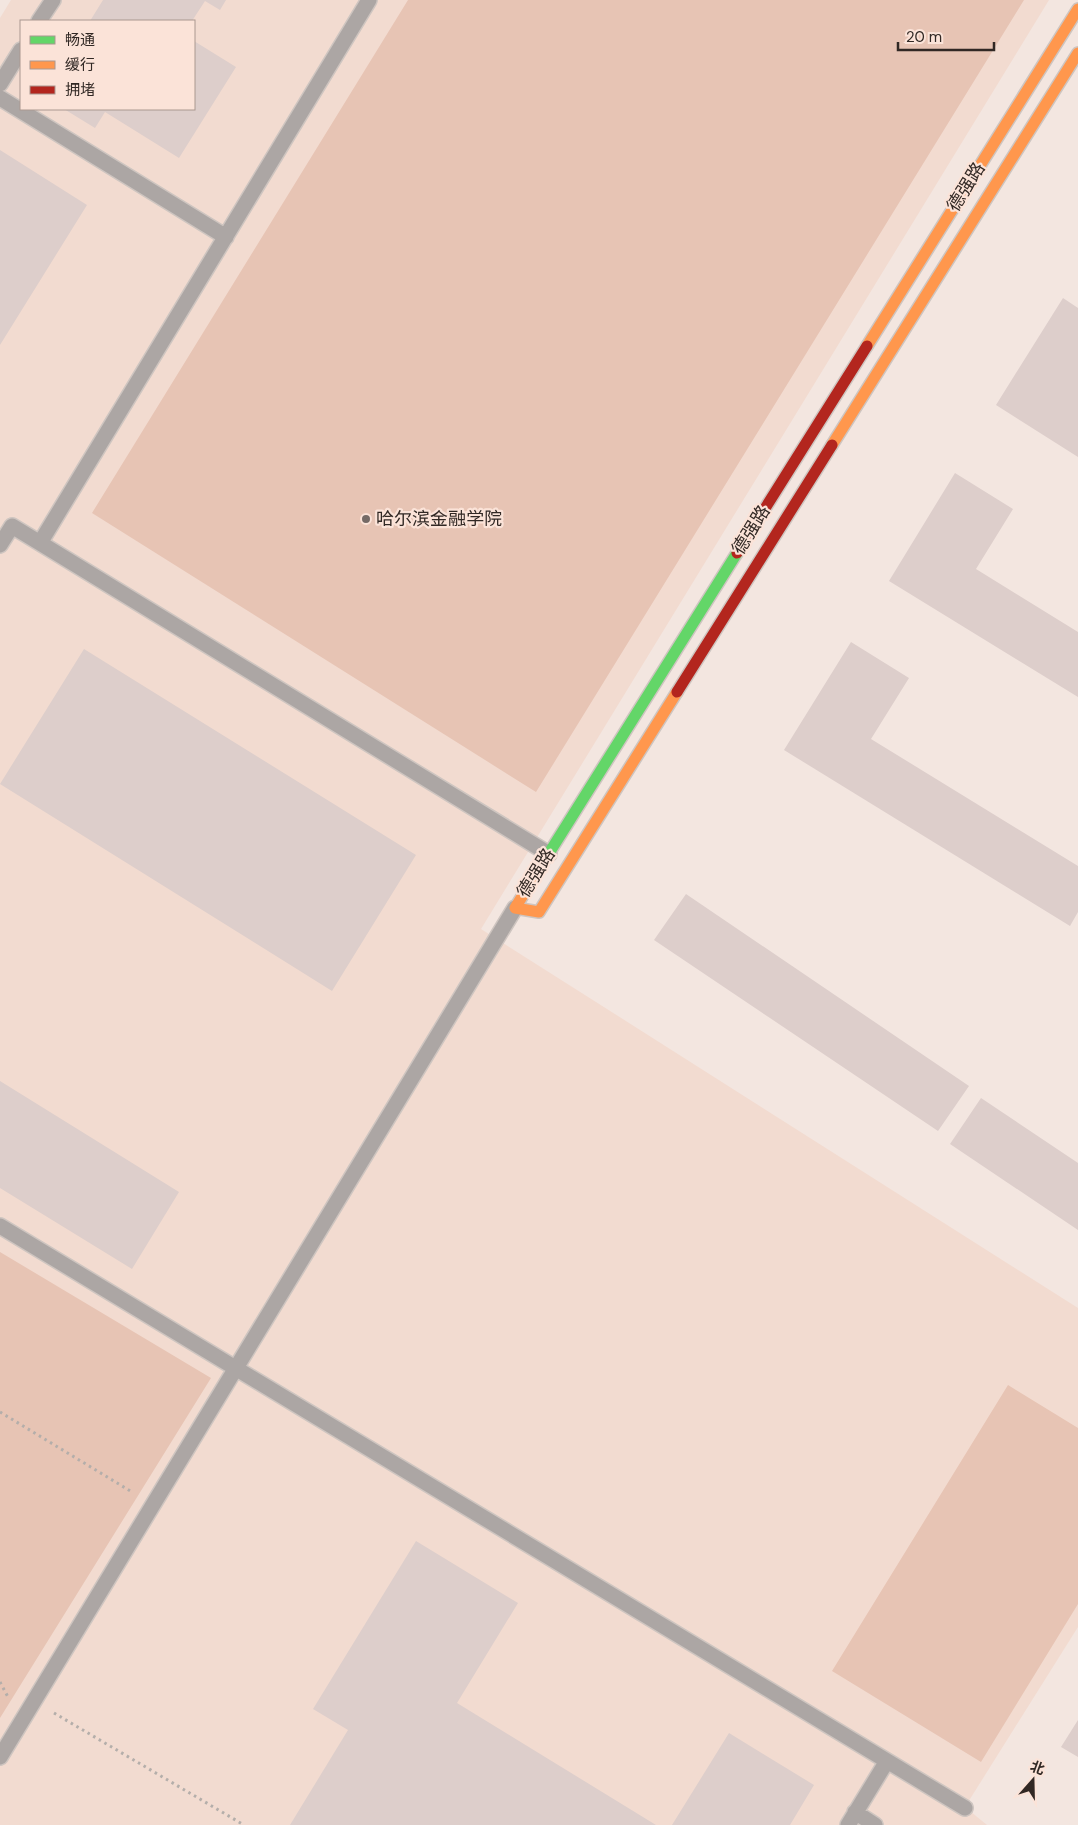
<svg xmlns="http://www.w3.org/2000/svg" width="1078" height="1825" font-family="'DM Sans','Noto Sans SC',sans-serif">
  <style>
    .built { fill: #f2dbd0; fill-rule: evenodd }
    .park { fill: #e7c4b4 }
    .building { fill: #ddcecb }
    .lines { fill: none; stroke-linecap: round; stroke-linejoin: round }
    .lane-casing { stroke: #cec5c0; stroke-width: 18 }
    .fast-casing { stroke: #cec5c0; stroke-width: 14 }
    .slow-casing { stroke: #cec5c0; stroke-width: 14 }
    .jam-casing { stroke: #cec5c0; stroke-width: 14 }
    .path { stroke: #b4aeaa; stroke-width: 3; stroke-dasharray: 2.5 4; stroke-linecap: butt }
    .lane { stroke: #aca6a4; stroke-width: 15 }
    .fast { stroke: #63d668; stroke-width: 11 }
    .slow { stroke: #ff974d; stroke-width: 11 }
    .jam { stroke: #b3261e; stroke-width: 11 }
    .poi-dot { fill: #756a66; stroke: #fbe3d8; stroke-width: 2 }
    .labels { text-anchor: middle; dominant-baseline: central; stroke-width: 4.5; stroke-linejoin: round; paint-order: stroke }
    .street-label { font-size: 18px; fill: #312824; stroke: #fbe3d8 }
    .poi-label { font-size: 18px; fill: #312824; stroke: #fbe3d8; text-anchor: start }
  </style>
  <rect width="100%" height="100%" fill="#f3e6e0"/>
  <!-- built -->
  <path class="built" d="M11 0H1049L481 929 1078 1308V1627L965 1807 987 1825H0V18ZM21 21H194V109H21Z"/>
  <!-- park -->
  <path class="park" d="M408 0H1024L536 792 92 513Z
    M0 1252 211 1378 0 1718Z
    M1008 1385 1078 1428V1604L981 1762 832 1671Z"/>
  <!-- building -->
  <path class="building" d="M103 0H226L220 10 205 1 192 21H90Z
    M194 41 236 67 179 158 105 112 95 128 64 109H194Z
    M0 150 87 205 0 345Z
    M1063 298 1078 308V457L996 405Z
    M955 473 1013 509 976 569 1078 632V697L889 581Z
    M851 642 909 678 871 739 1078 866V912L1070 926 784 750Z
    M84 649 416 855 332 991 0 784Z
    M686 894 969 1086 938 1131 654 940Z
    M0 1081 179 1192 132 1269 0 1188Z
    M981 1098 1078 1163V1230L950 1144Z
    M416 1541 518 1603 457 1703 656 1825H290L348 1730 313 1709Z
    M1078 1720V1757L1061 1747Z
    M729 1733 814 1785 790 1825H672Z"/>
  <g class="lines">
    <defs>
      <path id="lane" d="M369 0 40 543 549 854
        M39 21 53 0
        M0 84 21 50
        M0 98 226 237
        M0 545 12 526 40 543
        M0 1226 965 1808
        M0 1757 515 908
        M855 1812 875 1825
        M848 1825 887 1761"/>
      <path id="fast" d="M536 874 737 553"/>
      <path id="slow" d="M867 346 1078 9
        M832 445 1078 53
        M536 874 515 908 539 912 677 692"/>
      <path id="jam" d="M737 553 867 346
        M677 692 832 445"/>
    </defs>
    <!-- lane casing -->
    <use href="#lane" class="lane-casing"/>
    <!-- fast casing -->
    <use href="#fast" class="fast-casing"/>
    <!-- slow casing -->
    <use href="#slow" class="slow-casing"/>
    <!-- jam casing -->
    <use href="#jam" class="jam-casing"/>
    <!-- path -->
    <path class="path" d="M0 1412 132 1492
      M0 1682 8 1697
      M54 1713 244 1825"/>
    <!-- lane -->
    <use href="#lane" class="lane"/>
    <!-- fast -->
    <use href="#fast" class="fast"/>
    <!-- slow -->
    <use href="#slow" class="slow"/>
    <!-- jam -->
    <use href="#jam" class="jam"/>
  </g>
  <!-- markers -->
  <circle class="poi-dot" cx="366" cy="519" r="5"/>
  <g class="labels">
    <!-- street labels -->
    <g class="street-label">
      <text transform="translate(966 187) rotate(-58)">德强路</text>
      <text transform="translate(751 530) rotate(-58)">德强路</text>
      <text transform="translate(536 873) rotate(-58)">德强路</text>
    </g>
    <!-- poi labels -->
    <g class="poi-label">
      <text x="376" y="519">哈尔滨金融学院</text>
    </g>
  </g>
  <!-- legend -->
  <rect x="20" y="20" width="175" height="90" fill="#fbe3d8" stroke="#aa9890"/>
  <rect x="30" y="36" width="25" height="8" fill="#63d668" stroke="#aa9890"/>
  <text x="65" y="45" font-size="15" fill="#312824">畅通</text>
  <rect x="30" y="61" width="25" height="8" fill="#ff974d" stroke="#aa9890"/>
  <text x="65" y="70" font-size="15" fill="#312824">缓行</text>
  <rect x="30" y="86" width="25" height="8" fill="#b3261e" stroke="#aa9890"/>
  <text x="65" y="95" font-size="15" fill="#312824">拥堵</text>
  <!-- north arrow -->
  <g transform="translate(1033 1780) rotate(20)" stroke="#fbe3d8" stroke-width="4" paint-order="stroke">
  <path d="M0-4L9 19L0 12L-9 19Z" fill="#312824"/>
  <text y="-8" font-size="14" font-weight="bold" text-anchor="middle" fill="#312824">北</text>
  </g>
  <!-- scale -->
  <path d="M898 42v8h96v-8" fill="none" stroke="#312824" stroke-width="2.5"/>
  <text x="906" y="42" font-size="15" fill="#312824" stroke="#fbe3d8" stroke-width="4" paint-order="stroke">20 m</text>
</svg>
